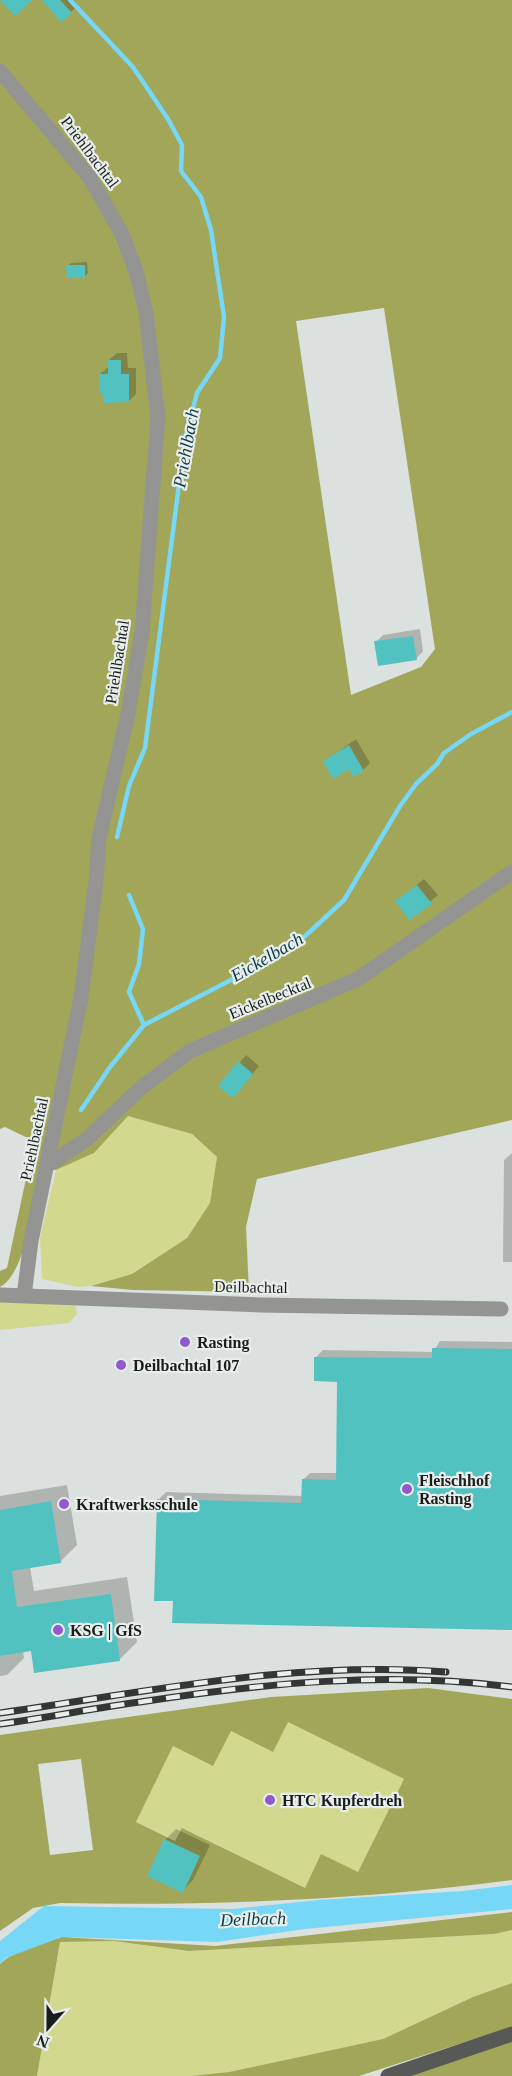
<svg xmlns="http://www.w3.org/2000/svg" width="512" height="2076" font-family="Georgia,serif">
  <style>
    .green { fill: #d2d88e }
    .forest { fill: #a1a658; fill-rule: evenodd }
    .water { fill: #76d7f7 }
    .shadow { fill: #0003 }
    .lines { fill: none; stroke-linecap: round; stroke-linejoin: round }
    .stream { stroke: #76d7f7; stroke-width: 4.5 }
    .building { fill: #52c2c1 }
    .minor { stroke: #949593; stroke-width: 15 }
    .major { stroke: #565955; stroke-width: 15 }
    .rail-casing { stroke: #333635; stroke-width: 7 }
    .rail { stroke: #e8eeec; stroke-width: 4.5; stroke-dasharray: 14; stroke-linecap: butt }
    .poi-dot { fill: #9258cf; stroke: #e8eeec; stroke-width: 2 }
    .labels { text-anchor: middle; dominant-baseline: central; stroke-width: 4.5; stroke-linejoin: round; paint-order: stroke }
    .street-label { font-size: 16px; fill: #1b1d1c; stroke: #e8eeec }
    .poi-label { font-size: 16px; font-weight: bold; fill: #1b1d1c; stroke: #e8eeec; text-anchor: start }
    .water-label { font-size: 18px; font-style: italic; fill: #0c3a47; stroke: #e8eeec }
  </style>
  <rect width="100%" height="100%" fill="#dbe1de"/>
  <!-- green -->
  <path class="green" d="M128 1116 192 1134 217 1157 210 1203 187 1238 132 1274 91 1286 78 1287 42 1279 40 1238 56 1170 94 1153Z
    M0 1300 75 1304 77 1314 69 1323 0 1330Z
    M288 1722 404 1779 358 1872 305 1888 183 1828 176 1841 136 1822 173 1746 230 1731Z
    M512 1930V1983L473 1997 383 2039 229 2072 191 2076H37L60 1942 114 1941 189 1951 494 1934Z"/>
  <!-- forest -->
  <path class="forest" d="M0 0H512V1120L257 1179 246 1227 249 1292 133 1290 91 1286 132 1274 187 1238 210 1203 217 1157 192 1134 128 1116 94 1153 56 1170 42 1165C35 1194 27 1273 0 1287V1271L7 1268 34 1141 5 1127 0 1129ZM384 308 435 649 421 667 351 695 296 321Z
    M428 1688 512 1699V1880C362 1900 211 1906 60 1903L33 1908 0 1931V1735L271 1697ZM288 1722 404 1779 358 1872 321 1854 305 1888 182 1828 175 1841 136 1822 173 1746 213 1766 231 1731 273 1752ZM81 1759 93 1850 50 1855 38 1764Z
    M512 1912V1930L494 1934 189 1951 114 1941 60 1942 37 2076H0V1964C15 1950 42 1943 62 1937L215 1946Z
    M512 1983V2027L359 2076H191L229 2072 383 2039 473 1997Z
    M512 2036V2076H395Z"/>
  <!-- water -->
  <path class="water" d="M512 1885V1909L305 1929 217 1942 62 1937 6 1958 0 1964V1941L44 1906 232 1909 318 1900 463 1891Z"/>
  <!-- shadow -->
  <path class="shadow" d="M54 0H73L78 5 71 12Z
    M87 262 88 273 85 276 68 266 71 263Z
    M117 353H127L128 368H136V394L129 401 100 374 109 367V360Z
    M420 629 423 651 416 659 376 642 383 635Z
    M356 739 370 763 363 770 325 761Z
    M424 879 438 895 410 918 397 901Z
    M246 1055 259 1066 240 1089 220 1086Z
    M512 1153V1262H503L504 1160Z
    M440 1341 512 1342V1628L174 1600 158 1500 166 1492 303 1496V1480L310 1473H338L339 1380 316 1357 323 1350 433 1352Z
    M67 1485 77 1545 60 1562 30 1567 34 1591 127 1577 137 1642 120 1659 33 1649 23 1651 24 1658 7 1675 0 1676V1496Z
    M176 1829 210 1845 193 1880 182 1891 165 1840Z"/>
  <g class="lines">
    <!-- stream -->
    <path class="stream" d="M70 0 133 67 168 119 182 145 181 171 201 197 211 230 224 317 220 358 197 393 185 438 145 748 129 786 117 837
      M129 895 143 929 139 964 129 992 144 1025
      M81 1110 110 1067 144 1025 252 969 302 939 344 900 400 806 416 784 437 764 444 753 471 734 512 712"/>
  </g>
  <!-- building -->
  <path class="building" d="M0 0H32L15 16Z
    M42 0H60L72 13 61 22Z
    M66 265H85V278H67Z
    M108 360H121V374H129V402L103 403V393H99V374H108Z
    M413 636 417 660 378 666 374 641Z
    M349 745 364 771 353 777 349 769 333 779 323 761Z
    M417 885 432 904 409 920 395 901Z
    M238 1061 253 1074 233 1098 218 1086Z
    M432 1348 512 1349V1630L172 1623 173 1601H154L157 1499 301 1503 302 1479 336 1480 337 1382 314 1381V1357L432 1358Z
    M51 1501 61 1563 12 1571 17 1607 111 1594 120 1661 34 1673 31 1651 0 1656V1510Z
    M164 1839 200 1856 183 1893 147 1876Z"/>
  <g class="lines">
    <!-- minor -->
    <path class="minor" d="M0 71 90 178 122 234 136 271 146 312 158 418 142 632 128 714 99 838 96 881 81 998 31 1241 24 1296
      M48 1165 87 1139 142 1087 190 1051 358 979 512 872
      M0 1295 260 1305 501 1309"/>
    <!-- major -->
    <path class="major" d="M388 2076 512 2034"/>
    <defs>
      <path id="rail" d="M0 1713C147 1692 297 1660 446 1672
        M0 1724C47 1718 93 1708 140 1702 264 1683 387 1671 512 1687"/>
    </defs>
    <!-- rail casing -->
    <use href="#rail" class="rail-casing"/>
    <!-- rail -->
    <use href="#rail" class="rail"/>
  </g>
  <!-- markers -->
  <g class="poi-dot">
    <circle cx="185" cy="1342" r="6"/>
    <circle cx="121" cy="1365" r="6"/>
    <circle cx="407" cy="1489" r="6"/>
    <circle cx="64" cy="1504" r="6"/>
    <circle cx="58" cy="1630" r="6"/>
    <circle cx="270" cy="1800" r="6"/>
  </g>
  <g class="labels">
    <!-- street labels -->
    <g class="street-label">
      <text transform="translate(90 152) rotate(53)">Priehlbachtal</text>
      <text transform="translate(117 662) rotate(-81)">Priehlbachtal</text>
      <text transform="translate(270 998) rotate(-22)">Eickelbecktal</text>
      <text transform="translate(34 1139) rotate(-78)">Priehlbachtal</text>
      <text transform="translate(251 1287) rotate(1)">Deilbachtal</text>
    </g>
    <!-- poi labels -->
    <g class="poi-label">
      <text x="197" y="1342">Rasting</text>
      <text x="133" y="1365">Deilbachtal 107</text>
      <text x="419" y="1480">Fleischhof<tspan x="419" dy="18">Rasting</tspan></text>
      <text x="76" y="1504">Kraftwerksschule</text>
      <text x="70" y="1630">KSG | GfS</text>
      <text x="282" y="1800">HTC Kupferdreh</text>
    </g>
    <!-- water labels -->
    <g class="water-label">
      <text transform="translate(186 448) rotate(-80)">Priehlbach</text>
      <text transform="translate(267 957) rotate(-30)">Eickelbach</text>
      <text transform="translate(253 1919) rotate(-2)">Deilbach</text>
    </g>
  </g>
  <!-- north arrow -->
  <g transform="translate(48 2028) rotate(201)" stroke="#e8eeec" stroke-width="4.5" paint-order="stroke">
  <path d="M0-4.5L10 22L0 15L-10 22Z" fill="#1b1d1c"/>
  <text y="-9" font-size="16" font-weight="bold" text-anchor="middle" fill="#1b1d1c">N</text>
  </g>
</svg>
